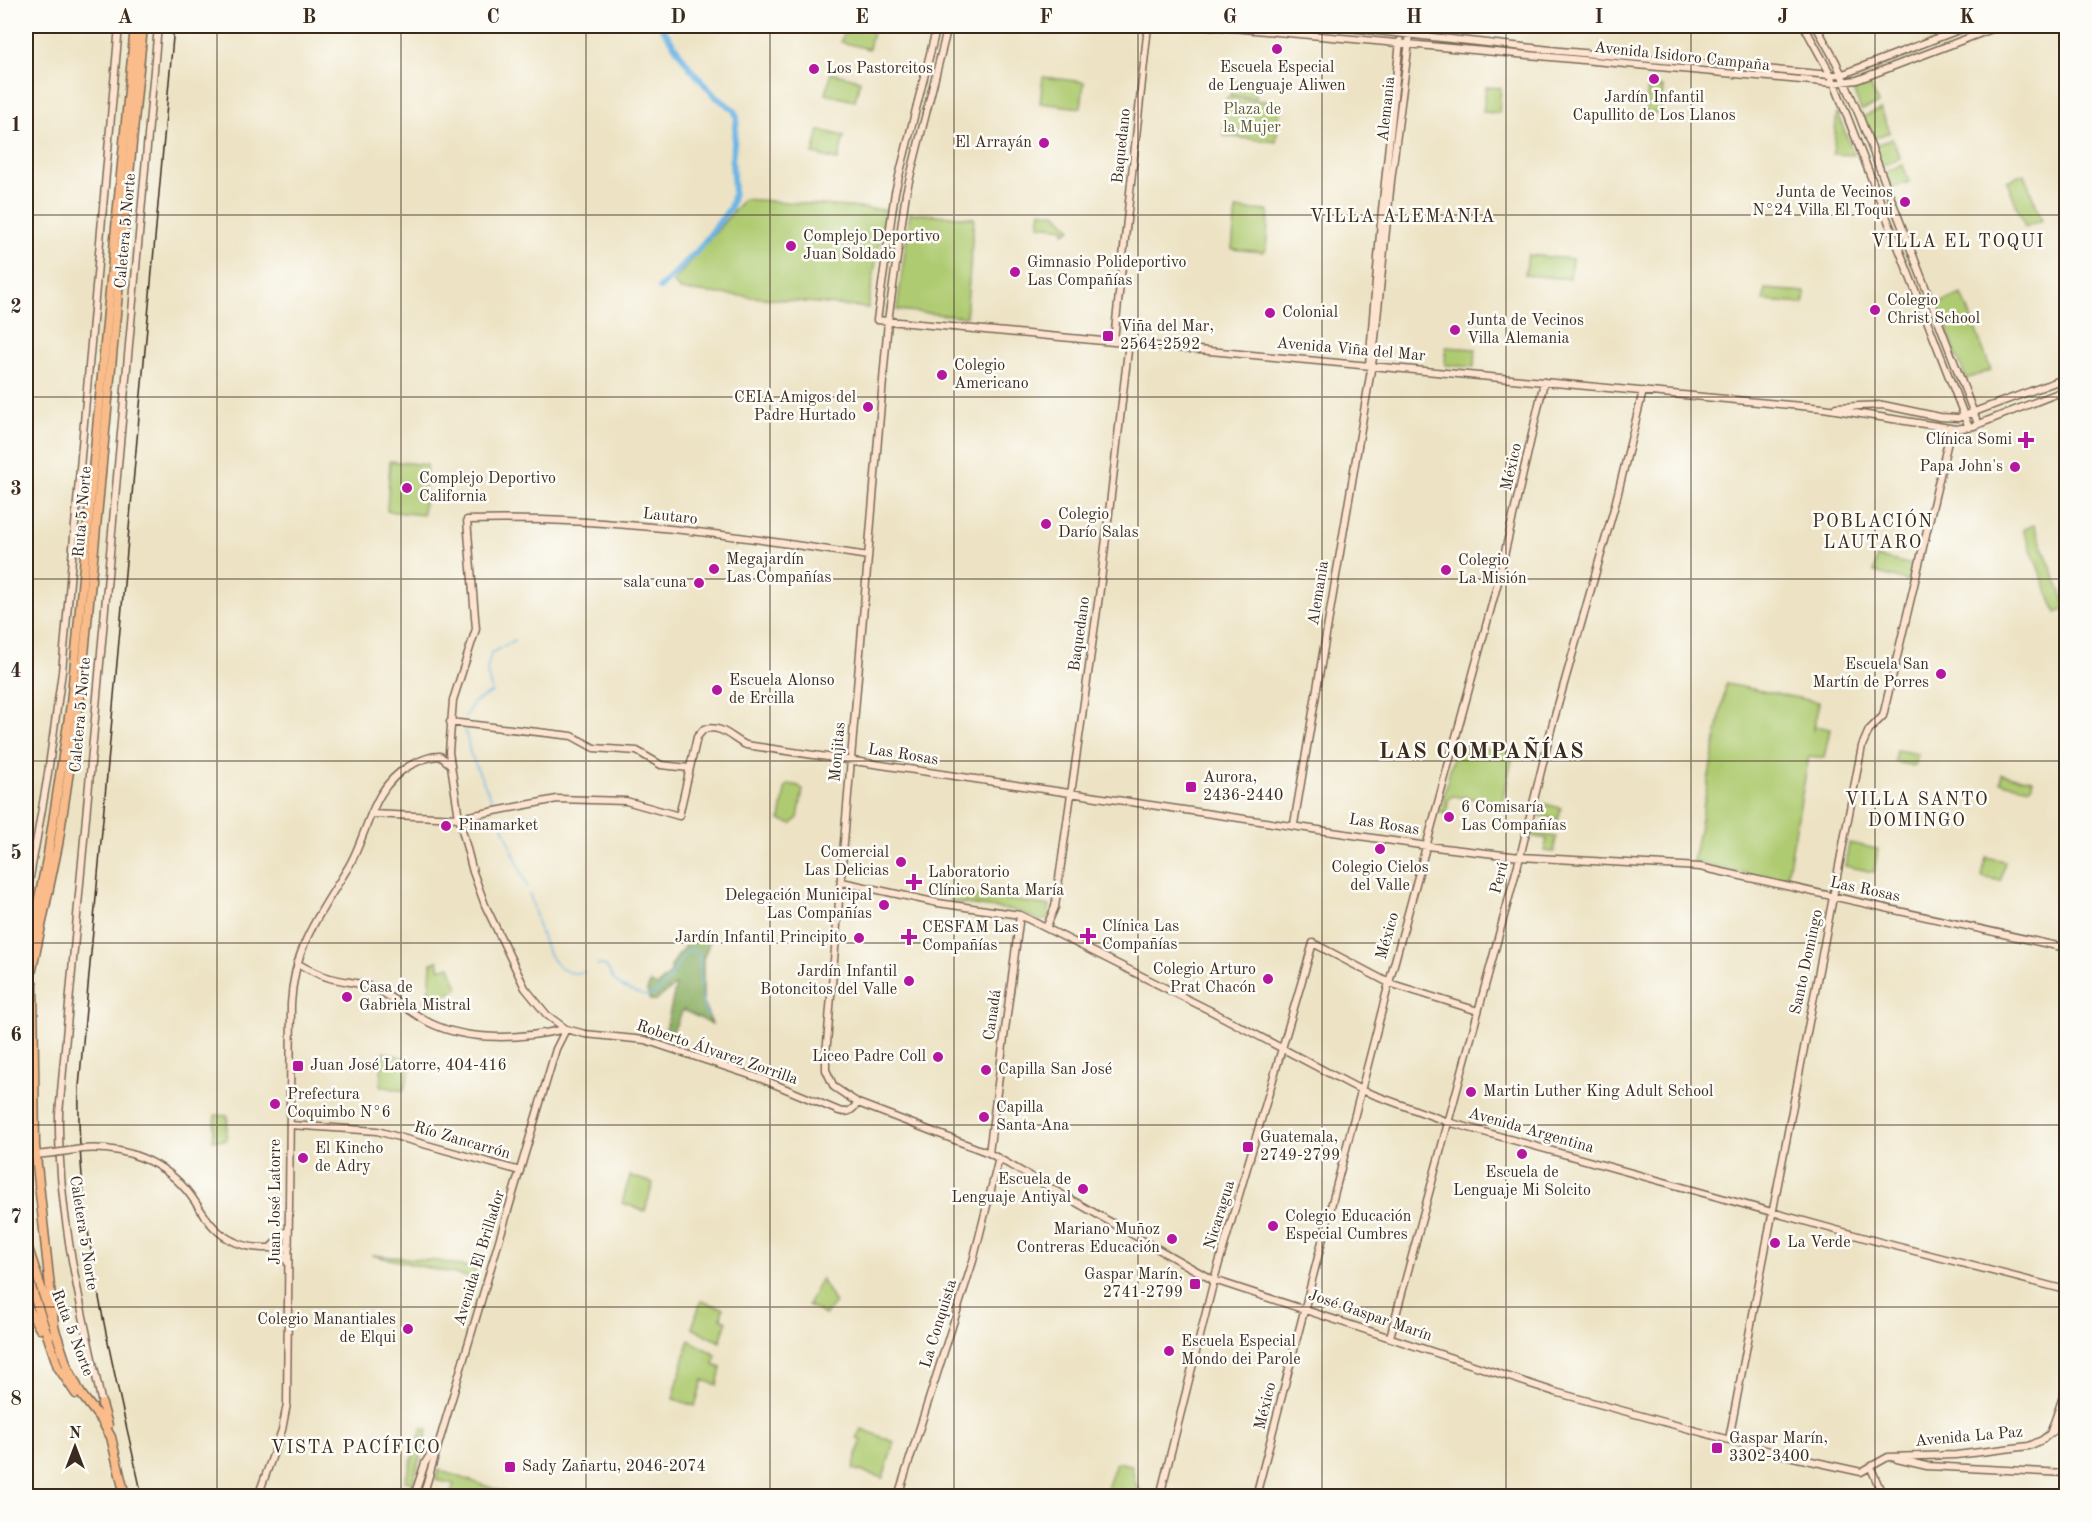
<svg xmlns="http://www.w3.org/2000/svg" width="2092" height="1522" font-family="'Old Standard TT',serif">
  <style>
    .green { fill: #afcb71; stroke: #757a48; stroke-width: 1.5 }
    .forest { fill: #8baf63; stroke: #636c40; stroke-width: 1.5 }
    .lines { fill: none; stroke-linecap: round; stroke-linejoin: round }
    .stream { stroke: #6cb5e4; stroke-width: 1.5 }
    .canal { stroke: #6cb5e4; stroke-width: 6 }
    .secondary-casing { stroke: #796b58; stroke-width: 9 }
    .highway-casing { stroke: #796b58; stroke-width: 11 }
    .secondary { stroke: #fde4d0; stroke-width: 6 }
    .highway { stroke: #f9bc8a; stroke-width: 8 }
    .rail { stroke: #3b2a1e; stroke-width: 1.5 }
    .secondary-bridge-casing { stroke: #796b58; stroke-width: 9; stroke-linecap: butt }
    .secondary-bridge { stroke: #fde4d0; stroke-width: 6 }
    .grid { fill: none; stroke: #3b2a1e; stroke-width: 1.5; stroke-opacity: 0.55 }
    .poi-dot { fill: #b5179e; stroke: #fdfcf7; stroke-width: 2 }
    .labels { text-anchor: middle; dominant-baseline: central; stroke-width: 5; stroke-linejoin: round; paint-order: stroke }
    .street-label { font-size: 16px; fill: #3b2a1e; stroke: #fdfcf7 }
    .poi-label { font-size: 16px; fill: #3b2a1e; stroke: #fdfcf7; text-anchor: start }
    .park-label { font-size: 16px; fill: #5e5a37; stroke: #fdfcf7 }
    .neighbourhood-label { font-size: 18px; letter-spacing: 1.5px; fill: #3b2a1e; stroke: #fdfcf7 }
    .district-label { font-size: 22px; font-weight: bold; letter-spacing: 1.5px; fill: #3b2a1e; stroke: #fdfcf7 }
    .neatline { fill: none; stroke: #3b2a1e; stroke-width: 2 }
    .grid-label { font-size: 20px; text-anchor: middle; font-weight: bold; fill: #3b2a1e }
  </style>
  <rect width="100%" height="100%" fill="#fdfcf7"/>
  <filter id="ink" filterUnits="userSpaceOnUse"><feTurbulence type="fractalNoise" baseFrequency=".0167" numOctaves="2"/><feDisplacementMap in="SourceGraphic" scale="12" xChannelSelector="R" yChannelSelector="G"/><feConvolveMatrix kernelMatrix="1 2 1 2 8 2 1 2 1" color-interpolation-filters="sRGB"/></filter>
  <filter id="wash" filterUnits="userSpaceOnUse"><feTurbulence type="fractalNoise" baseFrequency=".008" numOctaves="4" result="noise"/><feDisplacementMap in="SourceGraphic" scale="24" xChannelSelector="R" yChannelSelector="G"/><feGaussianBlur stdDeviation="1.35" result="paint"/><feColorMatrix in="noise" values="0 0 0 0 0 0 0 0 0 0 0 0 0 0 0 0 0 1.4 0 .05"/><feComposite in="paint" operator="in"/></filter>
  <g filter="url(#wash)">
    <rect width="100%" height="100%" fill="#ede3c4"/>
    <!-- green -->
    <path class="green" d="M845 26 874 27 869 49 841 42Z
      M1968 28V34L1850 79 1846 77Z
      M831 73 860 80 855 101 826 94Z
      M1043 77 1084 82 1081 108 1040 103Z
      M1232 81 1257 84 1256 98 1230 95Z
      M1869 81 1878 104 1861 110 1852 87Z
      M1648 85 1663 87 1661 113 1646 112Z
      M1486 87 1501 88 1499 113 1483 112Z
      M1227 97 1281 103 1276 142 1223 136Z
      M1881 109 1890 132 1872 139 1863 117Z
      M1837 112 1854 155 1833 154Z
      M819 130 844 136 838 160 813 154Z
      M1892 138 1900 158 1882 166 1874 146Z
      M1903 165 1909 182 1892 188 1886 171Z
      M2024 174 2042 220 2025 227 2007 181Z
      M744 199 885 210 868 308 680 290 673 282Z
      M1236 209 1269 211 1266 250 1263 252 1232 249Z
      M1041 211 1057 214 1071 229 1064 233V228L1039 225Z
      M910 213 974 218 966 317 897 310Z
      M1528 255 1572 259 1570 279 1525 275Z
      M1765 289 1805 292 1804 304 1764 301Z
      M1962 294 1991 370 1966 379 1937 304Z
      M1446 347 1475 349 1474 367 1445 365Z
      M390 461 427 465 423 515 387 511Z
      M2034 525 2066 605V609L2056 613 2023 529Z
      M1877 557 1913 565 1908 581 1874 572Z
      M1726 684 1819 702 1813 732 1815 726 1830 729 1824 758 1809 756 1786 882 1693 862Z
      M1456 745 1514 752 1502 802 1453 796 1449 798 1446 814 1439 812 1445 802 1443 799Z
      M1897 750 1918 754 1915 766 1895 762Z
      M2002 774 2033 780 2031 788 2000 782Z
      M789 784 799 786 803 790 798 818 792 824 780 820 785 789Z
      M1541 803 1561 808 1558 820 1537 815Z
      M1533 823H1536L1535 833 1556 837 1554 852 1544 851 1547 839 1530 836Z
      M1849 843 1878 849 1874 872 1845 866Z
      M1986 857 2005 861 2001 881 1982 877Z
      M954 892 1050 906 1048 919 1040 921 1017 911 951 902 949 893Z
      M438 961 440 969 450 966 458 988 427 1007 425 1003 430 984 431 963Z
      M383 1052 413 1060 404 1091 380 1086Z
      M215 1115 228 1116 226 1140H213Z
      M630 1176 653 1183 645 1211 622 1203Z
      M371 1255 439 1261 476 1269 473 1278Z
      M821 1279 835 1303 825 1315 808 1305Z
      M701 1301 723 1308 721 1318 727 1321 720 1342 692 1328Z
      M689 1340 716 1355 714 1365 721 1368 717 1385 703 1380 695 1406 673 1399Z
      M422 1428 428 1429 413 1483 405 1481Z
      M862 1429 894 1442 883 1478 853 1469 861 1441 857 1439Z
      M1116 1462 1131 1465 1136 1485 1145 1496 1105 1495Z
      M438 1470 516 1496H450L454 1484 436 1480Z"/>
    <!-- forest -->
    <path class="forest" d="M693 934 710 941 703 959V1002L712 1024 683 1010 668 1042 663 1041 676 985 655 1001 650 1000 647 991 650 983 657 986 671 973V966Z"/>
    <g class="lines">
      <!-- stream -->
      <path class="stream" d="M465 718 473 703 492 692 487 671 491 653 515 640
        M465 728 470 753 495 807
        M499 816 527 887
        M529 893C540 920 543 982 585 972
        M597 965C611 963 607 974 616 982 622 988 639 995 647 996 671 990 673 966 689 950L698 952C703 975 696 996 708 1016"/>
      <!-- canal -->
      <path class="canal" d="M660 288 698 250 730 208 734 193 732 160 737 118 734 110 715 96 690 68 661 26"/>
    </g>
  </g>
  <g filter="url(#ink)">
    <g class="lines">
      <defs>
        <path id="secondary" d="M937 26 895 192 877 320 1823 408 1956 429 1974 426 2066 390
          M948 26 906 193 888 321 826 1055V1070L834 1087 858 1103 989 1153 1211 1279 1555 1392 1784 1455 1861 1472 1888 1457 1956 1455 2029 1446 2042 1440 2066 1421
          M1210 26 1834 83 1857 80 2000 26
          M1331 26 1560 51 1831 75 1846 73 1969 26
          M1804 26 1831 75 1969 428
          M1816 26 1836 62 1859 115 1978 424
          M1114 340 1148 26
          M1369 365 1382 210 1400 41
          M1836 407 1883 405 1940 417 1958 418 2066 378
          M450 722 572 736 594 748 637 751 661 765 689 768
          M371 814 459 818 557 799 626 801 679 816 697 737 704 729C724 725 730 738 746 745L1427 846 1520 857 1700 867 2066 948
          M1294 824 1373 358 1391 181 1410 34
          M842 882 938 903 1020 915 1213 1012 1361 1090 1448 1122 1876 1241 2066 1290
          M26 900 47 780 62 672 119 26
          M1046 928 1055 907 1100 589 1129 342
          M2064 947 2066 935
          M297 963C307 969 319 975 330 978 344 982 358 982 371 987 393 996 409 1012 430 1023 469 1042 523 1039 565 1029
          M858 1103C852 1110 848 1114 839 1111L762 1079 645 1040 585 1034 566 1029 547 1015 525 988 485 905 473 872 459 818 449 752 453 700 476 629 467 520C601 516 736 535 868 556
          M290 1125 377 1131 520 1171
          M82 1149C125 1146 165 1161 191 1196 204 1214 213 1233 235 1242 252 1250 271 1248 289 1247
          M989 1153 1020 915
          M26 1156 54 1153
          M272 1246 288 1230
          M272 1248 282 1253 288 1263
          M1390 1337 1520 857 1552 726 1615 505 1643 391
          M102 1404C81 1307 57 1213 59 1114L158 26
          M2050 1434 2066 1388
          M1729 1439 1862 746 1869 730 1883 716 1951 429
          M1897 1459 1927 1466 2066 1473
          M1871 1468 1883 1496
          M258 1496 282 1430 287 1404 291 1004C294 945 320 914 349 866 369 831 371 788 409 766 419 761 429 756 440 756L451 765
          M414 1496 425 1463 436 1446
          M423 1496 556 1049 566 1029
          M898 1496 973 1261 999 1158
          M1160 1496 1214 1280 1313 943 1389 983 1478 1011
          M1256 1496 1389 983 1498 582 1544 382"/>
        <path id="highway" d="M26 962 48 854 71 704 135 26
          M33 984 35 1146 55 1334
          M26 998 58 845 80 698 143 26
          M26 1242 67 1366 81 1394 102 1421 111 1437 125 1496
          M26 1272 58 1367 76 1394
          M26 1304 40 1329
          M102 1404 108 1425"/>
      </defs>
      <!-- secondary casing -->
      <use href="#secondary" class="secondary-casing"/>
      <!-- highway casing -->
      <use href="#highway" class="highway-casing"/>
      <!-- secondary -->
      <use href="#secondary" class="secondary"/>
      <!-- highway -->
      <use href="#highway" class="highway"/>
      <!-- rail -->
      <path class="rail" d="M142 1496C112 1359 76 1229 79 1087L174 26"/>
      <defs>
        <path id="secondary-bridge" d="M54 1153 82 1149"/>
      </defs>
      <!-- secondary-bridge casing -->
      <use href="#secondary-bridge" class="secondary-bridge-casing"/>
      <!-- secondary-bridge -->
      <use href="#secondary-bridge" class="secondary-bridge"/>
    </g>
  </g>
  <!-- grid -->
  <path class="grid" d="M217 26V1496M401 26V1496M586 26V1496M770 26V1496M954 26V1496M1138 26V1496M1322 26V1496M1506 26V1496M1691 26V1496M1875 26V1496M26 215H2066M26 397H2066M26 579H2066M26 761H2066M26 943H2066M26 1125H2066M26 1307H2066"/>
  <!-- markers -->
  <g class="poi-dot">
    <circle cx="1277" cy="49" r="6"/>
    <circle cx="814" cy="69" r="6"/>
    <circle cx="1654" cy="79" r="6"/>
    <circle cx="1044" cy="143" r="6"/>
    <circle cx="1905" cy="202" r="6"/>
    <circle cx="791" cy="246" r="6"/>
    <circle cx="1015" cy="272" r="6"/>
    <circle cx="1875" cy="310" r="6"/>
    <circle cx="1270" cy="313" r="6"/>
    <circle cx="1455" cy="330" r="6"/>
    <rect x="1102" y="330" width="12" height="12" rx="3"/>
    <circle cx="942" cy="375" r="6"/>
    <circle cx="868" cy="407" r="6"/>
    <path d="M2023 431h6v6h6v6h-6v6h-6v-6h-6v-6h6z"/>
    <circle cx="2015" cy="467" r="6"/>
    <circle cx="407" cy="488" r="6"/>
    <circle cx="1046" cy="524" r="6"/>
    <circle cx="714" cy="569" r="6"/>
    <circle cx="1446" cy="570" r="6"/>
    <circle cx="699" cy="583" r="6"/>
    <circle cx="1941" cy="674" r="6"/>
    <circle cx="717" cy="690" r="6"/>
    <rect x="1185" y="781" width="12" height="12" rx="3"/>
    <circle cx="1449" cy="817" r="6"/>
    <circle cx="446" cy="826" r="6"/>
    <circle cx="1380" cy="849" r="6"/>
    <circle cx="901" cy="862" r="6"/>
    <path d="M911 873h6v6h6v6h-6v6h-6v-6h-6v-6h6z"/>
    <circle cx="884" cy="905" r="6"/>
    <path d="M1085 927h6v6h6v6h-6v6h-6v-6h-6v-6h6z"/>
    <path d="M906 928h6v6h6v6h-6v6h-6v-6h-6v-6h6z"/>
    <circle cx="859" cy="938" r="6"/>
    <circle cx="1268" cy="979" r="6"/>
    <circle cx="909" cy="981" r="6"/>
    <circle cx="347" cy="997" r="6"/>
    <circle cx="938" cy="1057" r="6"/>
    <rect x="292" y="1060" width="12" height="12" rx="3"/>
    <circle cx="986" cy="1070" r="6"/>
    <circle cx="1471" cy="1092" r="6"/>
    <circle cx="275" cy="1104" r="6"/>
    <circle cx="984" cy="1117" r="6"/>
    <rect x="1242" y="1141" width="12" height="12" rx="3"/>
    <circle cx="1522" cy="1154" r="6"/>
    <circle cx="303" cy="1158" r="6"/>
    <circle cx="1083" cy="1189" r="6"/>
    <circle cx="1273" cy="1226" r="6"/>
    <circle cx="1172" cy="1239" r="6"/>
    <circle cx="1775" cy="1243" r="6"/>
    <rect x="1189" y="1278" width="12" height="12" rx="3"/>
    <circle cx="408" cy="1329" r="6"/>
    <circle cx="1169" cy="1351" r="6"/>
    <rect x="1711" y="1442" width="12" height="12" rx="3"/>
    <rect x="504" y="1461" width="12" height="12" rx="3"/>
  </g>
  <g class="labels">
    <!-- street labels -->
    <g class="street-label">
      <text transform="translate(1682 57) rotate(6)">Avenida Isidoro Campaña</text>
      <text transform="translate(1387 109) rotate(-84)">Alemania</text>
      <text transform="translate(1122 146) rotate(-84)">Baquedano</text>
      <text transform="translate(126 231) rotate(-85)">Caletera 5 Norte</text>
      <text transform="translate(1351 350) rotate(5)">Avenida Viña del Mar</text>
      <text transform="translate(1512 467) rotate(-77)">México</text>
      <text transform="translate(83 512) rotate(-85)">Ruta 5 Norte</text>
      <text transform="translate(670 517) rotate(6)">Lautaro</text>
      <text transform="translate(1319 593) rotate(-81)">Alemania</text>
      <text transform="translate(1080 634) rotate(-82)">Baquedano</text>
      <text transform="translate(81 715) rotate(-85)">Caletera 5 Norte</text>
      <text transform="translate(838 752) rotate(-85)">Monjitas</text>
      <text transform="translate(903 755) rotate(9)">Las Rosas</text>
      <text transform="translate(1384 825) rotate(9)">Las Rosas</text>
      <text transform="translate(1500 878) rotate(-75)">Perú</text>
      <text transform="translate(1865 890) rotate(12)">Las Rosas</text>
      <text transform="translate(1388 936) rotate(-74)">México</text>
      <text transform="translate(1807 962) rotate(-78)">Santo Domingo</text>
      <text transform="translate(993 1015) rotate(-82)">Canadá</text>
      <text transform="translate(717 1053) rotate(19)">Roberto Álvarez Zorrilla</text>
      <text transform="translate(1531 1131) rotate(16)">Avenida Argentina</text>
      <text transform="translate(462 1141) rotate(16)">Río Zancarrón</text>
      <text transform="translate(276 1202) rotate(-90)">Juan José Latorre</text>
      <text transform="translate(1220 1215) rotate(-73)">Nicaragua</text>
      <text transform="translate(83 1233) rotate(81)">Caletera 5 Norte</text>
      <text transform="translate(480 1258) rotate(-73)">Avenida El Brillador</text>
      <text transform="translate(1370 1316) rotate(19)">José Gaspar Marín</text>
      <text transform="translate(939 1324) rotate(-73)">La Conquista</text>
      <text transform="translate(72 1333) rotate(69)">Ruta 5 Norte</text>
      <text transform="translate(1266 1406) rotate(-76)">México</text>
      <text transform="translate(1969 1437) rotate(-5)">Avenida La Paz</text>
    </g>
    <!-- poi labels -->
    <g class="poi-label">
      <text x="1277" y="68" text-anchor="middle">Escuela Especial<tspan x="1277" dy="18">de Lenguaje Aliwen</tspan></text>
      <text x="826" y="69">Los Pastorcitos</text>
      <text x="1654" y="98" text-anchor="middle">Jardín Infantil<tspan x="1654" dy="18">Capullito de Los Llanos</tspan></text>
      <text x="1032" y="143" text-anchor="end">El Arrayán</text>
      <text x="1893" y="193" text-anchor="end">Junta de Vecinos<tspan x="1893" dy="18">N°24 Villa El Toqui</tspan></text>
      <text x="803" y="237">Complejo Deportivo<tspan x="803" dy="18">Juan Soldado</tspan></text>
      <text x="1027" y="263">Gimnasio Polideportivo<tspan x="1027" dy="18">Las Compañías</tspan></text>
      <text x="1887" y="301">Colegio<tspan x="1887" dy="18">Christ School</tspan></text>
      <text x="1282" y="313">Colonial</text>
      <text x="1467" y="321">Junta de Vecinos<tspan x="1467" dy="18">Villa Alemania</tspan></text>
      <text x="1120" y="327">Viña del Mar,<tspan x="1120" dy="18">2564-2592</tspan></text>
      <text x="954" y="366">Colegio<tspan x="954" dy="18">Americano</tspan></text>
      <text x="856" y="398" text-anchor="end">CEIA Amigos del<tspan x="856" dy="18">Padre Hurtado</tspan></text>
      <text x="2012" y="440" text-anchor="end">Clínica Somi</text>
      <text x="2003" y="467" text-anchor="end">Papa John's</text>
      <text x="419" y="479">Complejo Deportivo<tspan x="419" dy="18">California</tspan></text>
      <text x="1058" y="515">Colegio<tspan x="1058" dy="18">Darío Salas</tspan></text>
      <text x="726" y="560">Megajardín<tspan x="726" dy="18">Las Compañías</tspan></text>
      <text x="1458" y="561">Colegio<tspan x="1458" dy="18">La Misión</tspan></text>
      <text x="687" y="583" text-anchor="end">sala cuna</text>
      <text x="1929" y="665" text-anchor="end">Escuela San<tspan x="1929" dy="18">Martín de Porres</tspan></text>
      <text x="729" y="681">Escuela Alonso<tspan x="729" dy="18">de Ercilla</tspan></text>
      <text x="1203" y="778">Aurora,<tspan x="1203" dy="18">2436-2440</tspan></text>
      <text x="1461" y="808">6 Comisaría<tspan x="1461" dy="18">Las Compañías</tspan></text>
      <text x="458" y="826">Pinamarket</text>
      <text x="889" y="853" text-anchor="end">Comercial<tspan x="889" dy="18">Las Delicias</tspan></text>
      <text x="1380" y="868" text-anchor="middle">Colegio Cielos<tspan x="1380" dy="18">del Valle</tspan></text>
      <text x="928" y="873">Laboratorio<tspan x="928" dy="18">Clínico Santa María</tspan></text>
      <text x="872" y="896" text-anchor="end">Delegación Municipal<tspan x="872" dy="18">Las Compañías</tspan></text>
      <text x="1102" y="927">Clínica Las<tspan x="1102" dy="18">Compañías</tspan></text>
      <text x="922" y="928">CESFAM Las<tspan x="922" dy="18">Compañías</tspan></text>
      <text x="847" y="938" text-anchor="end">Jardín Infantil Principito</text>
      <text x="1256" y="970" text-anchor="end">Colegio Arturo<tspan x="1256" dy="18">Prat Chacón</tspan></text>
      <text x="897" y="972" text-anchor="end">Jardín Infantil<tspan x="897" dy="18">Botoncitos del Valle</tspan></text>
      <text x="359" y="988">Casa de<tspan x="359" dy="18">Gabriela Mistral</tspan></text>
      <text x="926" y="1057" text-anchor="end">Liceo Padre Coll</text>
      <text x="310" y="1066">Juan José Latorre, 404-416</text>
      <text x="998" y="1070">Capilla San José</text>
      <text x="1483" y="1092">Martin Luther King Adult School</text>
      <text x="287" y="1095">Prefectura<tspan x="287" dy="18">Coquimbo N°6</tspan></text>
      <text x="996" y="1108">Capilla<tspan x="996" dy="18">Santa Ana</tspan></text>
      <text x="1260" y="1138">Guatemala,<tspan x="1260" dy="18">2749-2799</tspan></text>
      <text x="315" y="1149">El Kincho<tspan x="315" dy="18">de Adry</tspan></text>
      <text x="1522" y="1173" text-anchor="middle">Escuela de<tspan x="1522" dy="18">Lenguaje Mi Solcito</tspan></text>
      <text x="1071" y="1180" text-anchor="end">Escuela de<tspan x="1071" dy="18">Lenguaje Antiyal</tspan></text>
      <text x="1285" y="1217">Colegio Educación<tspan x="1285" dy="18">Especial Cumbres</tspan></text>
      <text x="1160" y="1230" text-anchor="end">Mariano Muñoz<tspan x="1160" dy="18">Contreras Educación</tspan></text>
      <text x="1787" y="1243">La Verde</text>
      <text x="1183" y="1275" text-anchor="end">Gaspar Marín,<tspan x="1183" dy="18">2741-2799</tspan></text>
      <text x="396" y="1320" text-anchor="end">Colegio Manantiales<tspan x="396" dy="18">de Elqui</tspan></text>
      <text x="1181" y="1342">Escuela Especial<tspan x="1181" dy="18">Mondo dei Parole</tspan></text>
      <text x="1729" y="1439">Gaspar Marín,<tspan x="1729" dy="18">3302-3400</tspan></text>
      <text x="522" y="1467">Sady Zañartu, 2046-2074</text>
    </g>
    <!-- park labels -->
    <g class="park-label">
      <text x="1252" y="110">Plaza de<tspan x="1252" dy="18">la Mujer</tspan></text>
    </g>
    <!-- neighbourhood labels -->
    <g class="neighbourhood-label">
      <text x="1403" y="217">VILLA ALEMANIA</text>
      <text x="1958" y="242">VILLA EL TOQUI</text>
      <text x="1873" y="522">POBLACIÓN<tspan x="1873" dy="21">LAUTARO</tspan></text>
      <text x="1917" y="800">VILLA SANTO<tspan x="1917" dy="21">DOMINGO</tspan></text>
      <text x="356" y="1448">VISTA PACÍFICO</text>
    </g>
    <!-- district labels -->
    <g class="district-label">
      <text x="1482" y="752">LAS COMPAÑÍAS</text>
    </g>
  </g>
  <!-- margin -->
  <rect width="2092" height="1522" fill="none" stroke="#fdfcf7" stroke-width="66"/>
  <!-- north arrow -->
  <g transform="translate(75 1447)" stroke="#fdfcf7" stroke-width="4.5" paint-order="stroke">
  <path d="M0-4.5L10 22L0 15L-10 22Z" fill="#3b2a1e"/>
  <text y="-9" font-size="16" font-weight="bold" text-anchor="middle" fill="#3b2a1e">N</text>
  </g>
  <rect x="33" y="33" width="2026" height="1456" class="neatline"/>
  <g class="grid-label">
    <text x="125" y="23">A</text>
    <text x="309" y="23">B</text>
    <text x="493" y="23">C</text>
    <text x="678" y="23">D</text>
    <text x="862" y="23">E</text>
    <text x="1046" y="23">F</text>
    <text x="1230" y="23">G</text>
    <text x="1414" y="23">H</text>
    <text x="1599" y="23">I</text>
    <text x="1783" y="23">J</text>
    <text x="1967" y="23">K</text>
    <text x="16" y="131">1</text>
    <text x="16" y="313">2</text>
    <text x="16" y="495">3</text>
    <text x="16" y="677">4</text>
    <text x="16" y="859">5</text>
    <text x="16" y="1041">6</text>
    <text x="16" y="1223">7</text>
    <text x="16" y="1405">8</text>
  </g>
</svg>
